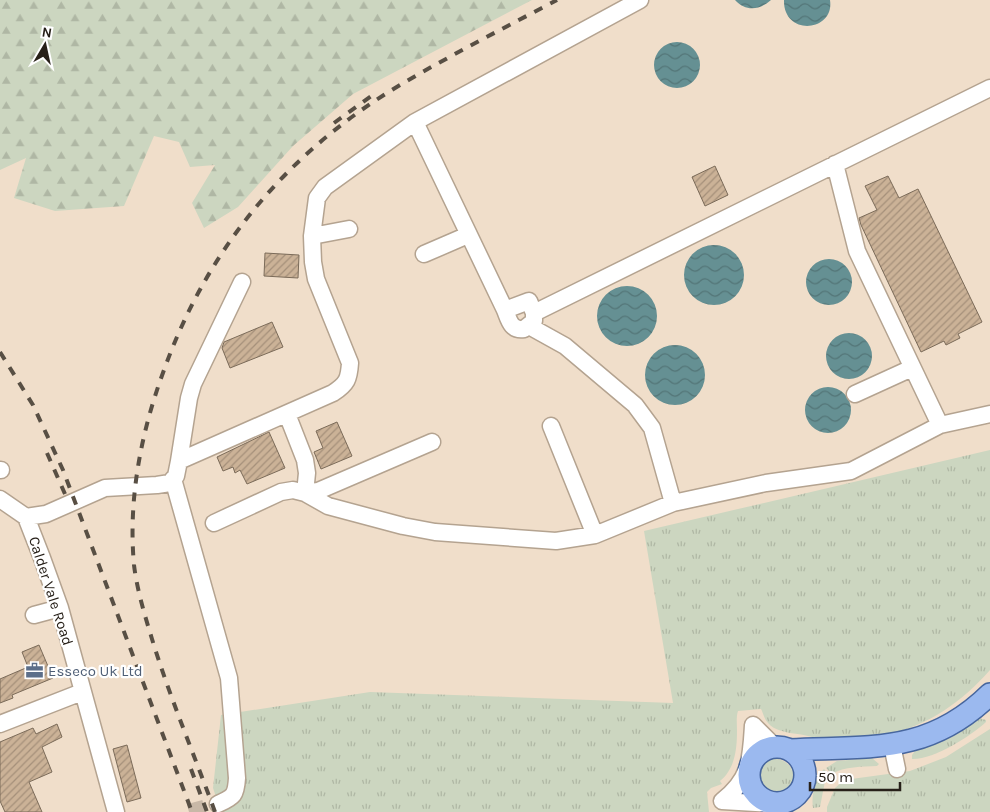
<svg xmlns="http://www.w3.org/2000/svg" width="990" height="812" font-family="Karla,sans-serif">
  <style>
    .grass { fill: url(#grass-tufts) }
    .forest { fill: url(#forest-firs) }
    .water { fill: url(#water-waves) }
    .building { fill: url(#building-hatch); stroke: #7b6b59 }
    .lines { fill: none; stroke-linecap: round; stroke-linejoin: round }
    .minor-tunnel { stroke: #c8b8a7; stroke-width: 16; stroke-dasharray: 16 8; stroke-linecap: butt }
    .minor-casing { stroke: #b4a390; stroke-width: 19 }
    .major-casing { stroke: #47669e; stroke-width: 24 }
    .minor { stroke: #fff; stroke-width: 16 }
    .major { stroke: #9bb9ef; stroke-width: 21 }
    .rail { stroke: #584f44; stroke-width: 4; stroke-dasharray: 9 9; stroke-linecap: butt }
    .labels { text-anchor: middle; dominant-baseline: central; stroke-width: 4.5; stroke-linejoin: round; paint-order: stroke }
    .street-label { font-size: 15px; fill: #272019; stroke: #fff }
    .service-label { font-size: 15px; fill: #4e5e75; stroke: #fff; text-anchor: start }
  </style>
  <defs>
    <pattern id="grass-tufts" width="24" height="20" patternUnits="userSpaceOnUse" patternTransform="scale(1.25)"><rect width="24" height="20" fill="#ccd6c0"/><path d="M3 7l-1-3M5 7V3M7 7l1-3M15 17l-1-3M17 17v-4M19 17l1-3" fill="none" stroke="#afb7a4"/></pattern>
    <pattern id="forest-firs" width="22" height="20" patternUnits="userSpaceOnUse" patternTransform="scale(1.25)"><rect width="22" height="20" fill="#ccd6c0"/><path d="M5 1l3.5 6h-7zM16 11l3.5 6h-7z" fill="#afb7a4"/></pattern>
    <pattern id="water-waves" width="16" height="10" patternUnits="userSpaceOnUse" patternTransform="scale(1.25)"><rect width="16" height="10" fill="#659093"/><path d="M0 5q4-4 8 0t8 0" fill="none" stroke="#537577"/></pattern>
    <pattern id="building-hatch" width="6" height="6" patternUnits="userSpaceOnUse" patternTransform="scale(1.25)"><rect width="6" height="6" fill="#cbb297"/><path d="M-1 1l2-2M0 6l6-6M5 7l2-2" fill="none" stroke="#a5907a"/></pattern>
  </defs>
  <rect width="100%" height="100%" fill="#f0deca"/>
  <!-- grass -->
  <path class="grass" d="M990 450V670C963 701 928 726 888 734 865 738 841 738 819 741 808 731 780 737 768 723 764 719 763 712 761 709L738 711C736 717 737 724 737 731 737 749 735 769 720 781L722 784 711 788 707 792 709 812H221L213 788 221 715 370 692 673 703 644 531Z
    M979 718 986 720V722C971 736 933 760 912 759V755L915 751 959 732Z
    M990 729V812H827V807L835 788 844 780 910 771 946 757Z
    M872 758 879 764 877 766C863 767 844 766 832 774L826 768 837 761Z
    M756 778a19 19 0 1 1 38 0a19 19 0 1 1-38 0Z
    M824 769 829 775 825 781 820 807 813 808C811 796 815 778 824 769Z"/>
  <!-- forest -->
  <path class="forest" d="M0 0H532L353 94 293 146 238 207 204 228 192 203 215 165 190 167 179 142 154 136 124 206 55 211 14 198 26 158 0 170Z"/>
  <!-- water -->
  <path class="water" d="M735 0H771C760 10 746 12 735 0Z
    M784 0H830C835 32 783 37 784 0Z
    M654 65a23 23 0 1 1 46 0a23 23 0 1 1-46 0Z
    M684 275a30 30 0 1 1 60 0a30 30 0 1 1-60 0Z
    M806 282a23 23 0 1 1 46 0a23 23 0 1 1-46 0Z
    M597 316a30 30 0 1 1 60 0a30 30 0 1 1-60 0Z
    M826 356a23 23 0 1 1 46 0a23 23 0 1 1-46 0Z
    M645 375a30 30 0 1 1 60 0a30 30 0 1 1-60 0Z
    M805 410a23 23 0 1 1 46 0a23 23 0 1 1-46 0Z"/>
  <!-- building -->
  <path class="building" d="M715 166 728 195 705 206 692 177Z
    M888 176 899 198 918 189 982 322 958 334 960 338 946 345 944 341 921 352 861 225 859 218 877 210 865 186Z
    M265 253 299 255 298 278 264 276Z
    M272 322 283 347 230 368 222 348 224 342Z
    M337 422 352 456 321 469 314 452 323 448 316 431Z
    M269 432 285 468 247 484 240 470 235 473 233 467 223 471 217 457Z
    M39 645 53 678 12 695 13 698 0 703V679L28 667 22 652Z
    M57 724 62 737 42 747 52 772 29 782 42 812H5L0 801V742L33 728 36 734Z
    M127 745 141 798 127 802 113 749Z"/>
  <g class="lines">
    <!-- minor-tunnel -->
    <path class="minor-tunnel" d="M189 812 218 804"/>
    <defs>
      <path id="minor" d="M415 122 505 310 529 301 534 313V321L524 329C511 331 509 320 505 310
        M835 164 857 251 940 425
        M312 236 349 229
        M424 254 468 235
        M534 313 990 88
        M529 326 565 346 635 405 652 428 673 503
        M855 394 912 368
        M287 414 305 460 307 473 305 493 318 491 432 442
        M551 426 595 535
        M179 461 333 393C347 384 349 379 350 363L316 279 313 262 312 236 317 198 325 187 415 122 640 0
        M0 470H1
        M173 479 229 678 237 778C236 795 234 797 218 804
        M0 499 26 517 42 558 60 608 116 812
        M26 517 46 514 105 488 157 485 170 483 176 476 179 461 189 398 193 384 242 282
        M214 523 281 492 293 490 305 493 328 506 403 526 435 532 556 541 595 535 673 503 766 483 851 471 940 425 990 414
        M34 615 60 608
        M0 724 82 692
        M892 745 897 769
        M771 804 722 801C751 779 751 758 753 725L775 747"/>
      <path id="major" d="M749 775a28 28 0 1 1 56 0a28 28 0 1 1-56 0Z
        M790 750C869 746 928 755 990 694"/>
    </defs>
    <!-- minor casing -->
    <use href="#minor" class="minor-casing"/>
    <!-- major casing -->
    <use href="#major" class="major-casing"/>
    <!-- minor -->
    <use href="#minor" class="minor"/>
    <!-- major -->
    <use href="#major" class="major"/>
    <!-- rail -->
    <path class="rail" d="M334 123 374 94
      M0 352 33 405 63 470 192 812
      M47 453 65 494
      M191 769 207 812
      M215 812C194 754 170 698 152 639 145 616 137 590 134 565 128 499 141 432 164 370 208 247 288 152 400 85 451 55 504 28 557 0"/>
  </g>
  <!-- icons -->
  <defs>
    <symbol id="office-bare" viewBox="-9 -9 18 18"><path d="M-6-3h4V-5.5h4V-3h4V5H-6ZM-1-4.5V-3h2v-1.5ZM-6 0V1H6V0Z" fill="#5c6f8a" stroke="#fff" stroke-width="2.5" paint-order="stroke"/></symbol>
  </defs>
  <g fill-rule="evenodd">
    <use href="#office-bare" x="22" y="658" width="25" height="25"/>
  </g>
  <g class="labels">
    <!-- street labels -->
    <g class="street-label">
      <text transform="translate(51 591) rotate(72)">Calder Vale Road</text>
    </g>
    <!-- service labels -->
    <g class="service-label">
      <text x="48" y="671">Esseco Uk Ltd</text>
    </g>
  </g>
  <!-- north arrow -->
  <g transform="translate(45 45) rotate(9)" stroke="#ffffff" stroke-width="4" paint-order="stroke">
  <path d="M0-4L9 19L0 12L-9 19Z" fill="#272019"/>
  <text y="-8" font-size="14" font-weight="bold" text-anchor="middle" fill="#272019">N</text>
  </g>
  <!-- scale -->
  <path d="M810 782v8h90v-8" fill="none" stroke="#272019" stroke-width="2.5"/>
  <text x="818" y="782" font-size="15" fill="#272019" stroke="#ffffff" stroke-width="4" paint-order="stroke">50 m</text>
</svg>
